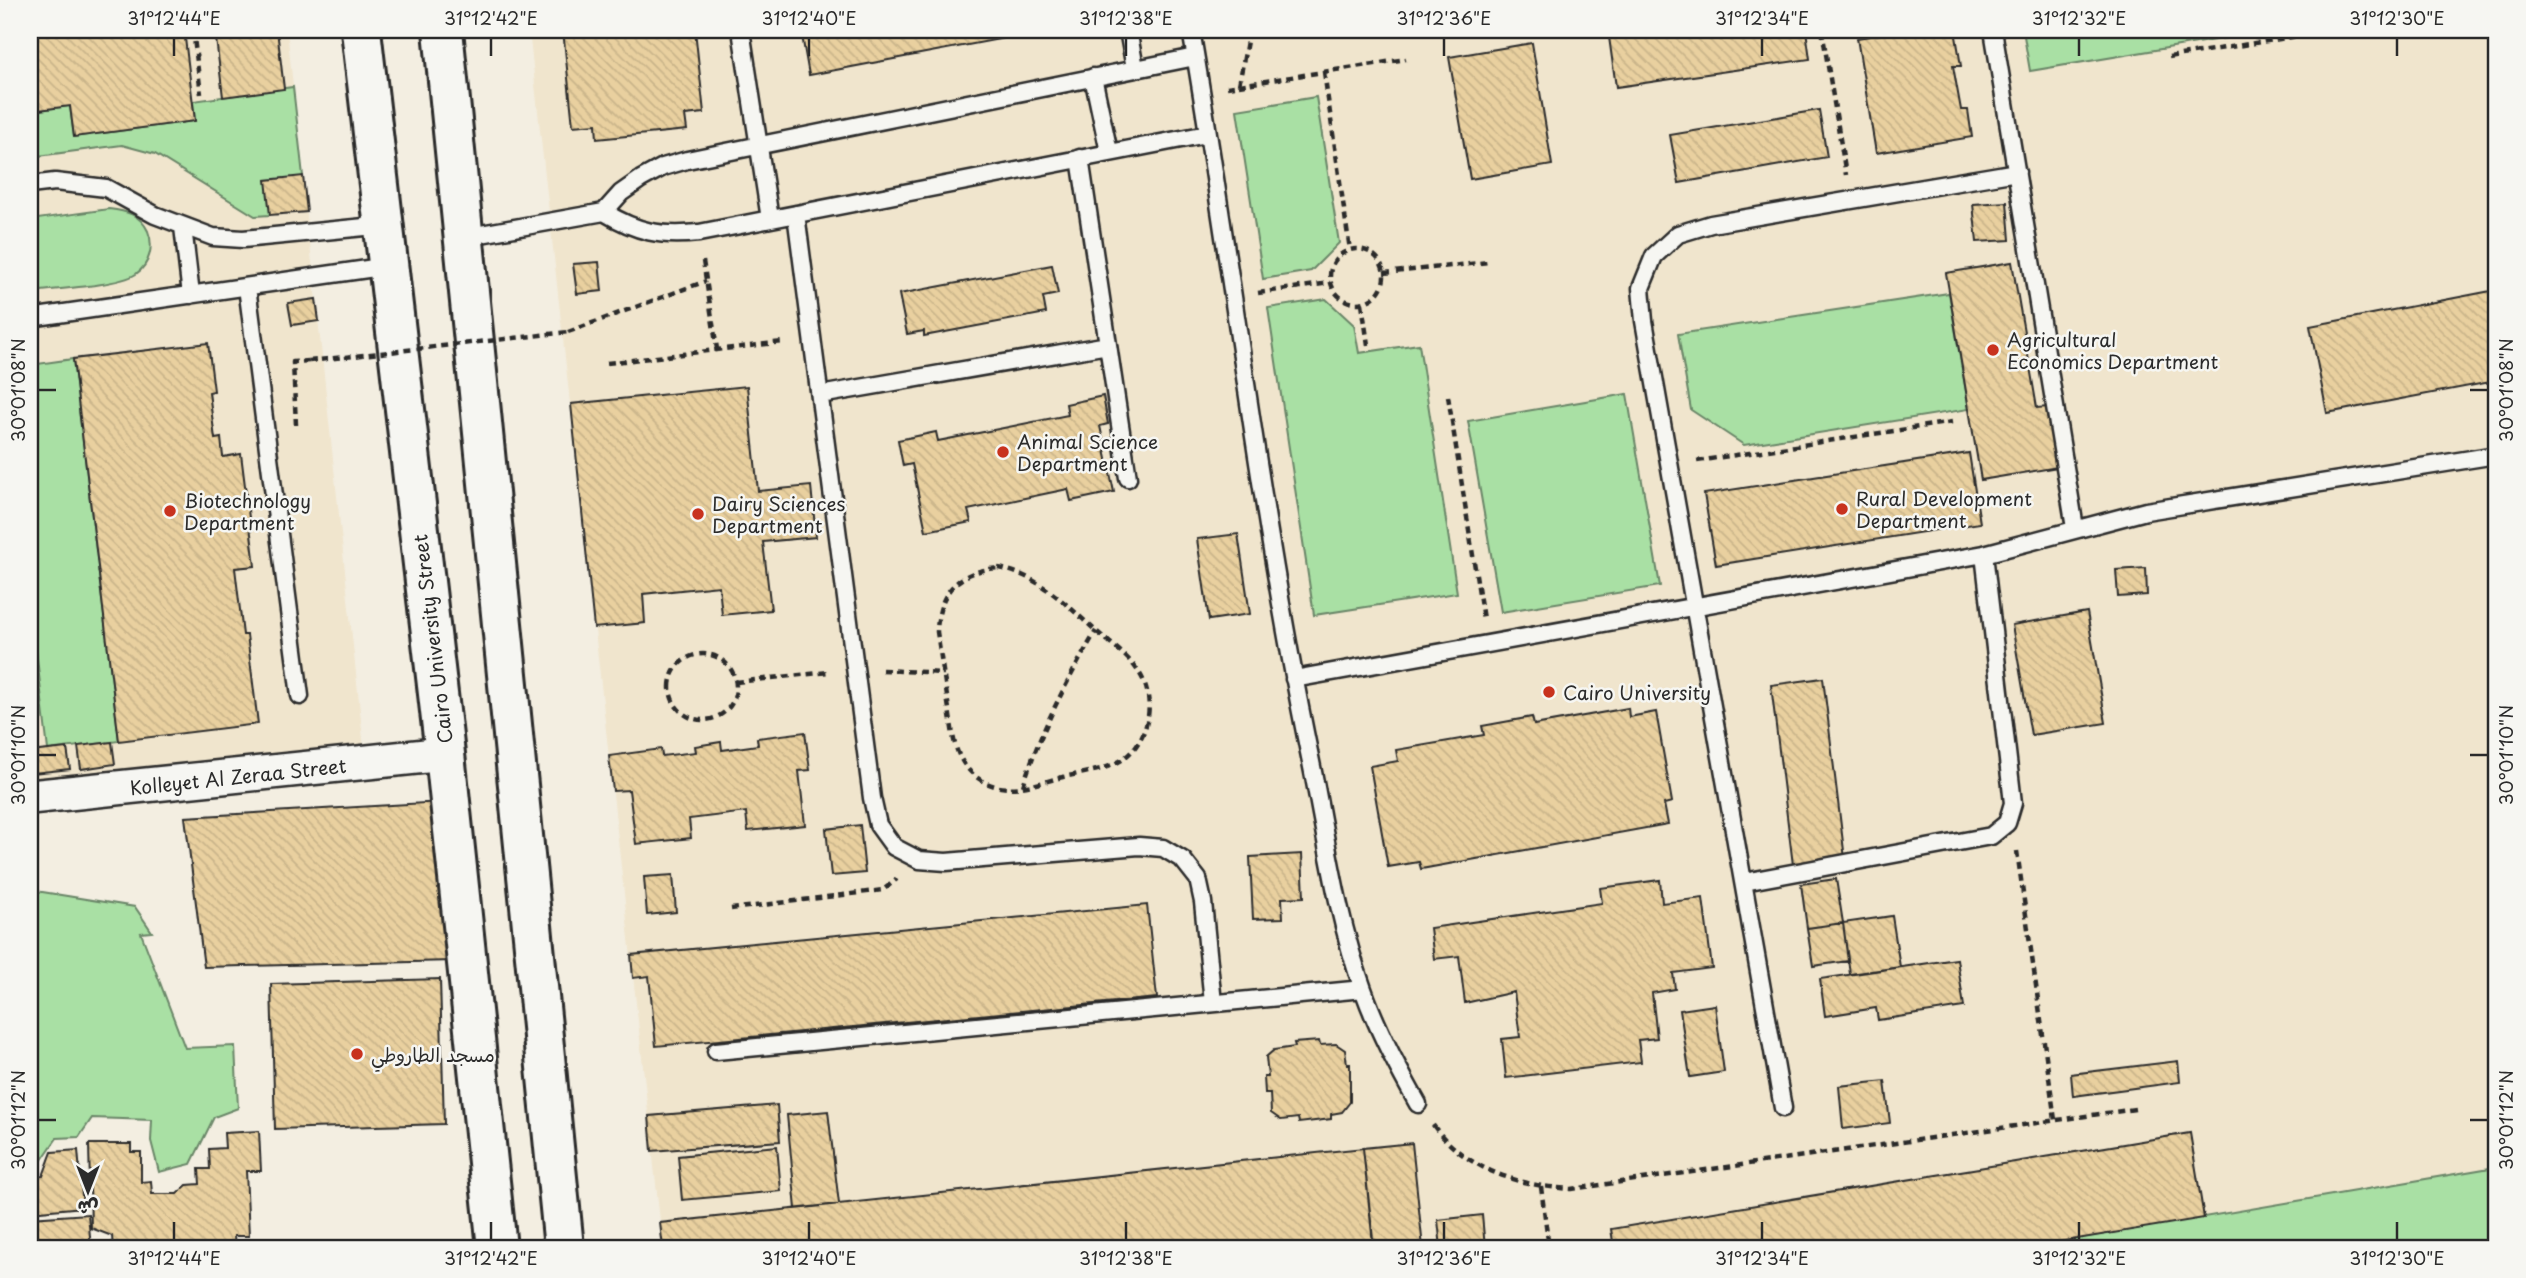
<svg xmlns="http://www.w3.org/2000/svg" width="2526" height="1278" font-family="'Playpen Sans','Playpen Sans Arabic',sans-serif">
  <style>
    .built { fill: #f0e5cd }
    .grass { fill: #a9e0a4; stroke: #6a8668; stroke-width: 2 }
    .building { fill: url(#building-back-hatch); stroke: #2b2b2b; stroke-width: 2 }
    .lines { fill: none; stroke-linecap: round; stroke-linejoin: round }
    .lane-casing { stroke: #2b2b2b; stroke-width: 21 }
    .street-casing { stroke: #2b2b2b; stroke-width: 38 }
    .primary-casing { stroke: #2b2b2b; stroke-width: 44 }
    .path { stroke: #2b2b2b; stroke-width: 4.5; stroke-dasharray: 7 5; stroke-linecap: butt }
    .lane { stroke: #f6f6f2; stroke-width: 16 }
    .street { stroke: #f6f6f2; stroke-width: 33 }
    .primary { stroke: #f6f6f2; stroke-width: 38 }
    .path-bridge { stroke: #2b2b2b; stroke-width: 4.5; stroke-dasharray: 7 5; stroke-linecap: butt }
    .ticks { fill: none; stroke: #2b2b2b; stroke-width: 2.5 }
    .poi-dot { fill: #c8321e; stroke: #f6f6f2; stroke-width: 2.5 }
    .labels { text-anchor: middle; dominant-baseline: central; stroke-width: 5; stroke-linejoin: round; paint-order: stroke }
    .poi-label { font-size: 19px; fill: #2b2b2b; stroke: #f6f6f2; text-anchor: start }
    .street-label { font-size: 19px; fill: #2b2b2b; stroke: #f6f6f2 }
    .neatline { fill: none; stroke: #2b2b2b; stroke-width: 2.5 }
    .ticks-label { font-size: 18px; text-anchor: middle; fill: #2b2b2b }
  </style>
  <defs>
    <pattern id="building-back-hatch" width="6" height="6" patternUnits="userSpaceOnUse" patternTransform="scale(1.75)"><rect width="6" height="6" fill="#e9d09f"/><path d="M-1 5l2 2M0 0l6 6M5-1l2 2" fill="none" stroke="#c8b389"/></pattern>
  </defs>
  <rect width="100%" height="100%" fill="#f3eee1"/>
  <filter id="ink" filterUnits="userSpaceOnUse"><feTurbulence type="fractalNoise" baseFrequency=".0143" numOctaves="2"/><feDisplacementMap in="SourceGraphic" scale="14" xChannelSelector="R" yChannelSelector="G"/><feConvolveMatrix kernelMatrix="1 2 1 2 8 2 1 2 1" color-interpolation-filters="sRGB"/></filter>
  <g filter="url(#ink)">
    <!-- built -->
    <path class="built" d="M30 30H287L364 748 30 782Z
      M529 30H2496V1167L2022 1248H1374L1373 1244 1336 1248H663Z"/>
    <!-- grass -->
    <path class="grass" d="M2023 30H2274L2030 71Z
      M293 87 303 176 270 215 255 216 155 154 122 145 30 157V111L70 106 74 137 195 121 193 101Z
      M1316 97 1339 243 1311 271 1263 279 1237 110Z
      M109 209C126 211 140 214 148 231 154 246 150 264 136 274 118 286 54 289 30 292V220Z
      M1949 293 1969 409 1744 445 1691 410 1678 334Z
      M1326 299 1354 325 1359 353 1419 344 1457 593 1314 615 1268 308Z
      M73 359 119 741 48 750 30 600V365Z
      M1627 394 1660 586 1501 612 1468 421Z
      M30 890 135 907 152 932 141 933 185 1048 235 1046 238 1108 214 1117 191 1164 159 1172 151 1141 152 1120 92 1118 79 1137 57 1138 39 1164 30 1150V1046L37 1045Z
      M2496 1167V1248H2022Z"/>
    <!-- building -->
    <path class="building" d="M30 30H40V33L56 30H184L195 121 74 137 70 106 30 111Z
      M215 30H277L284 89 223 97Z
      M563 30H695L704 113 685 115 687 130 597 139 596 124 573 126Z
      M801 30H1047L809 75Z
      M1608 30H1806L1810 59 1616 87Z
      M1908 30H1955L1961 66H1953L1961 110H1968L1972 137 1876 153 1857 38Z
      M1532 43 1552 165 1470 179 1449 57Z
      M1819 110 1827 157 1679 183 1670 135Z
      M303 176 307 212 270 215 266 180Z
      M2007 202 2010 240 1977 242 1973 204Z
      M599 262 602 291 577 294 573 264Z
      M2012 262 2037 408 2048 407 2058 467 1981 480 1946 273Z
      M1052 265 1058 294 1043 297 1046 313 924 336V331L907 334 899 294Z
      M2496 290V381L2327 413 2310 326Z
      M316 299 319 321 292 325 288 303Z
      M208 343 214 391 209 392 215 439 221 438 223 457 241 454 255 566 235 568 243 635H247L258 724 119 741 73 359Z
      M747 386 758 491 811 486 816 537 763 542 771 610 722 615 719 586 643 594 645 623 594 628 571 404Z
      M1103 396 1108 424 1100 426 1114 492 1071 501 1068 489 968 510 971 522 926 531 912 464 903 466 898 440 936 432 938 441 1068 415 1066 404Z
      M1969 453 1980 523 1716 565 1704 494Z
      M1238 534 1250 614 1209 620 1197 539Z
      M2146 568 2147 595 2118 597 2116 570Z
      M2087 612 2106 723 2031 735 2012 625Z
      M1823 678 1845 859 1793 865 1771 685Z
      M1628 708 1629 717 1656 712 1672 802 1664 804 1668 824 1421 869 1419 862 1388 867 1370 766 1398 761 1396 750 1484 735 1482 726 1532 717 1534 725Z
      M805 732 810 770 799 771 805 825 748 831 746 812 689 819 691 838 636 844 629 790 613 791 609 756 661 749 662 756 696 752 695 746 721 742 722 750 758 745 757 738Z
      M112 742 115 764 81 769 78 746Z
      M67 748 70 769 33 773 30 752Z
      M442 802 453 961 204 967 185 817Z
      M860 825 865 873 831 876 826 829Z
      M1302 854 1304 897 1282 898 1283 918 1253 919 1250 857Z
      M673 875 676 912 647 915 644 877Z
      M1836 879 1843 923 1807 928 1801 884Z
      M1660 880 1662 903 1703 898 1712 968 1673 973 1675 989 1652 993 1657 1038 1638 1040 1641 1062 1506 1078 1502 1039 1520 1037 1514 992 1465 1003 1459 956 1434 959 1430 928 1602 903 1600 888Z
      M1147 905 1157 998 656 1046 649 976 633 978 631 955Z
      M1892 916 1900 967 1850 974 1843 923Z
      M1843 923 1848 961 1813 966 1807 928Z
      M1957 959 1964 1007 1878 1020 1876 1008 1825 1016 1820 979Z
      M440 979 444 1124 275 1129 271 984Z
      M1715 1005 1724 1072 1690 1077 1680 1010Z
      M1319 1041 1320 1045 1336 1044 1345 1050 1347 1064H1350V1102L1342 1112 1331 1114V1119L1299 1123 1298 1118 1281 1120 1271 1113 1270 1093H1265L1264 1077H1268L1266 1057 1274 1050 1295 1047 1294 1043Z
      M2178 1061 2180 1082 2073 1096 2071 1074Z
      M1885 1081 1890 1123 1843 1129 1839 1086Z
      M777 1105 780 1141 652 1151 649 1116Z
      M828 1111 839 1204 796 1209 787 1115Z
      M259 1131 261 1171H246L249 1236H234L235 1248H113L112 1236 91 1228 89 1144H131V1152H141V1182L151 1181 152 1194H177L187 1185 200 1184 199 1169H210L209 1149 225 1148 224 1133Z
      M2190 1133 2204 1218 2022 1248H1614L1611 1229Z
      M1412 1143 1423 1248H1374L1363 1148Z
      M777 1146 781 1191 682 1200 678 1156Z
      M1363 1148 1373 1244 1336 1248H663L660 1223Z
      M78 1150 83 1207 30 1212V1177L43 1176 52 1152Z
      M88 1214 91 1248H30V1218Z
      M1482 1215 1485 1248H1441L1438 1220Z"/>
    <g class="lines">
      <defs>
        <path id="lane" d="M741 30 770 219
          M1128 30 1135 68
          M1191 30C1233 272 1260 516 1310 757 1326 834 1336 915 1363 989 1377 1029 1397 1067 1418 1104
          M1993 30 2075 528
          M1093 77 1109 152
          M1080 158 1128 478
          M30 185 55 182 106 188 155 215 213 237 243 239 385 225
          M604 212C637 232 660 237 699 233L1207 134
          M796 214 872 798 878 825 894 847 919 860 946 862 1139 846 1163 848 1183 860 1198 879 1203 902 1213 1003
          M183 227 191 295
          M464 237 604 212 621 193 641 179 663 167 687 160 1195 57
          M247 287 300 696
          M30 318 388 266
          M820 395 1108 345
          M1294 679 1984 554 2146 511 2496 455
          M1744 882 1991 836 2007 823 2013 803 1984 554
          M716 1051 1363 989
          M1783 1108 1644 321 1641 288 1654 256 1678 234 1711 224 2017 172"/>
        <path id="street" d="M30 797 445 754"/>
        <path id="primary" d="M361 30 445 754 497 1248
          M443 30 564 1248"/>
      </defs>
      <!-- lane casing -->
      <use href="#lane" class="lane-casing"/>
      <!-- street casing -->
      <use href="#street" class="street-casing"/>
      <!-- primary casing -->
      <use href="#primary" class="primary-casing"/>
      <!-- path -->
      <path class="path" d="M193 30 201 94
        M1822 30 1846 175
        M2169 57 2335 30
        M1324 72 1350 250
        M1239 85 1249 30
        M1227 87 1406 59
        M1330 276a27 27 0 1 1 54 0a27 27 0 1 1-54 0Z
        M703 261 717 349
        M1384 273 1488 262
        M1258 293 1330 283
        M1362 303 1368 345
        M568 332 706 281
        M607 363 783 342
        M1448 396 1483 619
        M296 425 293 362 309 361
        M1697 461 1952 422
        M998 568C1037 574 1067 605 1096 631 1110 643 1128 656 1138 671 1158 699 1149 743 1120 761 1103 771 1081 773 1063 777 1041 782 1017 792 995 786 970 779 957 759 953 735L937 632C938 592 958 571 998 568Z
        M670 687a33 33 0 1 1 66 0a33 33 0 1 1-66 0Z
        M882 670 944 673
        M736 682 828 672
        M1023 786C1040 731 1067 681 1096 631
        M2017 851 2055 1120
        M731 909 883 890 897 879
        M1433 1125C1466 1170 1519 1186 1572 1189L2135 1109
        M1541 1187 1549 1248"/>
      <!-- lane -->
      <use href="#lane" class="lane"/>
      <!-- street -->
      <use href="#street" class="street"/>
      <!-- primary -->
      <use href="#primary" class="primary"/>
      <!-- path-bridge -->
      <path class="path-bridge" d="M309 361 568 332"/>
    </g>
  </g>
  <!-- ticks -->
  <path class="ticks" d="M174 38V56M491 38V56M809 38V56M1126 38V56M1444 38V56M1762 38V56M2079 38V56M2397 38V56M38 390H56M2470 390H2488M38 755H56M2470 755H2488M38 1120H56M2470 1120H2488M174 1222V1240M491 1222V1240M809 1222V1240M1126 1222V1240M1444 1222V1240M1762 1222V1240M2079 1222V1240M2397 1222V1240"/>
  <!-- markers -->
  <g class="poi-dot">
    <circle cx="1993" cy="350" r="7"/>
    <circle cx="1003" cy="452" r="7"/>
    <circle cx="1842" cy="509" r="7"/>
    <circle cx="170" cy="511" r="7"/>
    <circle cx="698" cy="514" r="7"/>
    <circle cx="1549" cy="692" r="7"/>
    <circle cx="357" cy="1054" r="7"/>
  </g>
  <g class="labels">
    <!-- poi labels -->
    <g class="poi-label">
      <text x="2007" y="339">Agricultural<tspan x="2007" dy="22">Economics Department</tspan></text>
      <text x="1017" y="441">Animal Science<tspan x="1017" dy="22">Department</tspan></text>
      <text x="1856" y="498">Rural Development<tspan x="1856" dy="22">Department</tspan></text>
      <text x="184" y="500">Biotechnology<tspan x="184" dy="22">Department</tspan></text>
      <text x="712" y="503">Dairy Sciences<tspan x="712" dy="22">Department</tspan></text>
      <text x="1563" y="692">Cairo University</text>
      <text x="371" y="1054">مسجد الطاروطي</text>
    </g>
    <!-- street labels -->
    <g class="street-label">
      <text transform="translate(432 639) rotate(-97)">Cairo University Street</text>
      <text transform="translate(238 776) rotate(-6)">Kolleyet Al Zeraa Street</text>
    </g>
  </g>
  <!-- margin -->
  <rect width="2526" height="1278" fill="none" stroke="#f6f6f2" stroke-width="77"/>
  <!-- north arrow -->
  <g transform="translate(88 1191) rotate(180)" stroke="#f6f6f2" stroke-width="5" paint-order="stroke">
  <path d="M0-5L12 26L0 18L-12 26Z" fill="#2b2b2b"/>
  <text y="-10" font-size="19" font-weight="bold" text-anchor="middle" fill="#2b2b2b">ش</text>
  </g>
  <rect x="38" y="38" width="2450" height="1202" class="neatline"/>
  <g class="ticks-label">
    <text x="174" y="25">31°12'44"E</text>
    <text x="491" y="25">31°12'42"E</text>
    <text x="809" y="25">31°12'40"E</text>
    <text x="1126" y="25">31°12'38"E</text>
    <text x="1444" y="25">31°12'36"E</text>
    <text x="1762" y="25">31°12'34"E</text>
    <text x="2079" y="25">31°12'32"E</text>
    <text x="2397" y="25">31°12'30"E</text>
    <text transform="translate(2507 390) rotate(-90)" y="6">30°01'08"N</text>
    <text transform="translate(19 390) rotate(-90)" y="6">30°01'08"N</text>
    <text transform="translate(2507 755) rotate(-90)" y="6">30°01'10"N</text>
    <text transform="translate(19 755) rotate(-90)" y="6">30°01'10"N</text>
    <text transform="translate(2507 1120) rotate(-90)" y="6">30°01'12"N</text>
    <text transform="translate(19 1120) rotate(-90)" y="6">30°01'12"N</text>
    <text x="174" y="1265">31°12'44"E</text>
    <text x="491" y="1265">31°12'42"E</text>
    <text x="809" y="1265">31°12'40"E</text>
    <text x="1126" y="1265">31°12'38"E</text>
    <text x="1444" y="1265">31°12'36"E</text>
    <text x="1762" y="1265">31°12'34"E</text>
    <text x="2079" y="1265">31°12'32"E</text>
    <text x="2397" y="1265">31°12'30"E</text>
  </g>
</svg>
